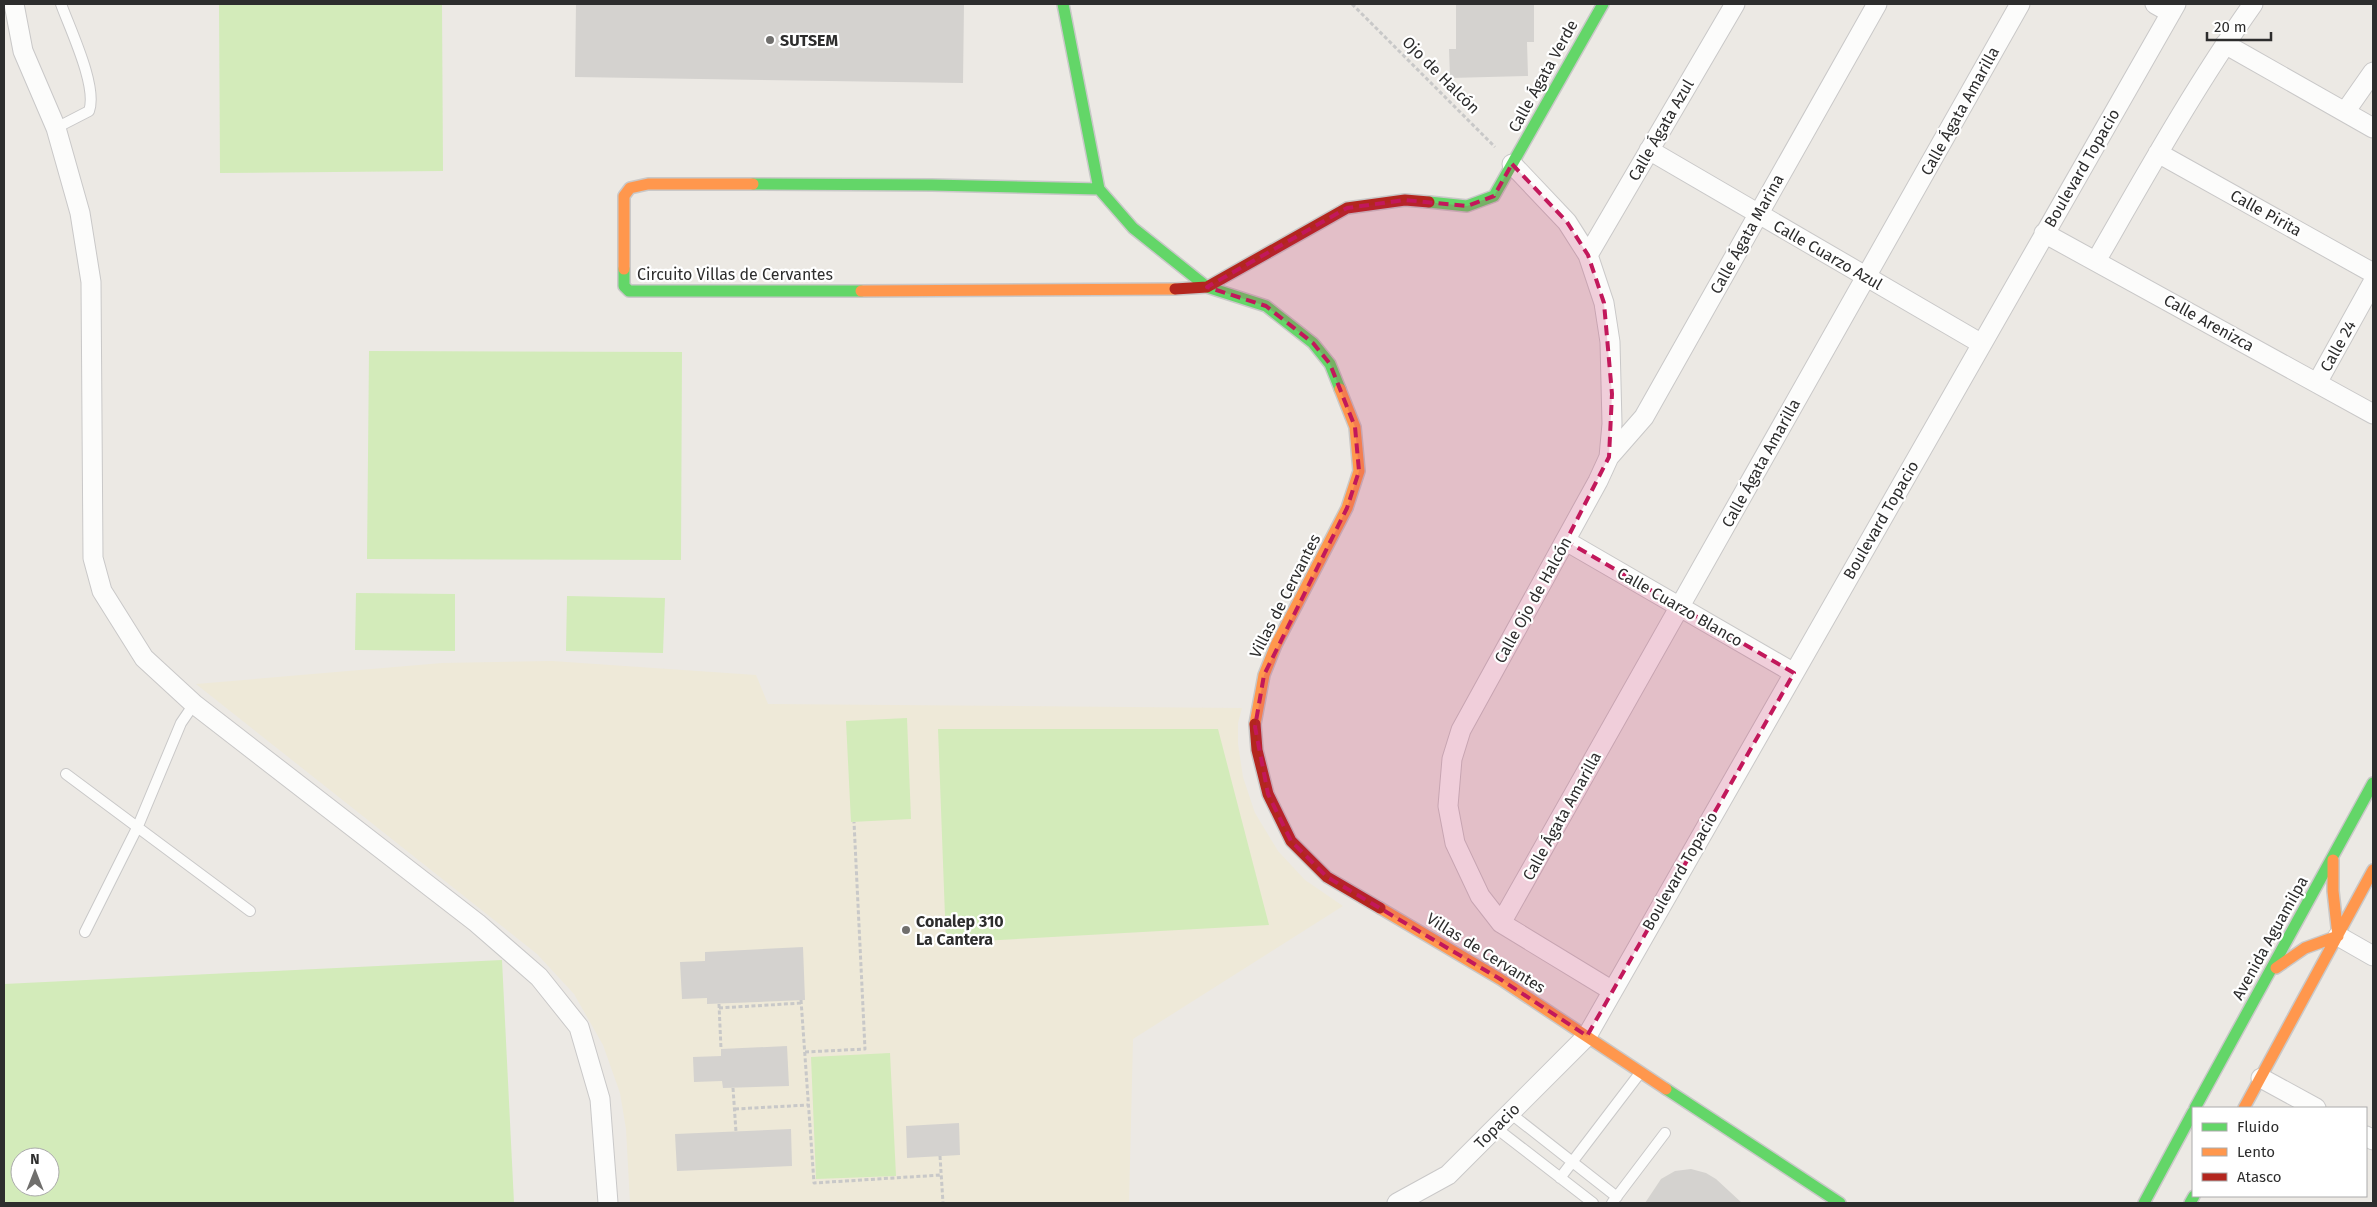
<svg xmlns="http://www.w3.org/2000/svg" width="2377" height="1207" font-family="'Fira Sans',sans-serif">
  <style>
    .education { fill: #eee9d8 }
    .pitch { fill: #d3ebba; fill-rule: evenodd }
    .building { fill: #d4d2cf }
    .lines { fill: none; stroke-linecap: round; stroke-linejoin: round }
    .lane-casing { stroke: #c9c8c8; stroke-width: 12 }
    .street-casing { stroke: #c9c8c8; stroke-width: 21 }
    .fast-casing { stroke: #c9c8c8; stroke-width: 14 }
    .slow-casing { stroke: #c9c8c8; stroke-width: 14 }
    .jam-casing { stroke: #c9c8c8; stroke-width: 14 }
    .path { stroke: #c8c8c8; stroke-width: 3; stroke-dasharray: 4 2.5; stroke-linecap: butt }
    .lane { stroke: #fcfcfb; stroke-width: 10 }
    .street { stroke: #fcfcfb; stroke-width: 19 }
    .fast { stroke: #63d668; stroke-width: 11 }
    .slow { stroke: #ff974d; stroke-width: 11 }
    .jam { stroke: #b3261e; stroke-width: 11 }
    .marked { fill: #c2185b; fill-opacity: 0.2; stroke: #c2185b; stroke-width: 4; stroke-dasharray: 10 6; stroke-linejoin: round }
    .poi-dot { fill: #706f6d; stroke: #fff; stroke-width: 2 }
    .labels { text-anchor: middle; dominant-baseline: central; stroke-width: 4.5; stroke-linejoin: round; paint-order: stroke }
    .poi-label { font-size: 16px; font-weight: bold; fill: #2d2d2d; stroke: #fff; text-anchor: start }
    .street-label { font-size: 16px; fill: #2d2d2d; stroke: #fff }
  </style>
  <rect width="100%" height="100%" fill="#ece9e4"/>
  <!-- education -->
  <path class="education" d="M552 661 756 675 768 704 1242 708 1238 723V744L1243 777 1255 813 1278 851 1305 880 1343 906 1133 1039 1129 1203H897L896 1201 844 1203H630L626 1129 620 1093 603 1045 574 994 537 954 196 684 442 663Z"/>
  <!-- pitch -->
  <path class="pitch" d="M219 4H442L443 171 220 173Z
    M369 351 682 352 681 560 367 559Z
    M356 593 455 594V651L355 650Z
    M567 596 665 598 663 653 566 651Z
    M907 718 911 819 851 822 846 721Z
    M938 729H1218L1269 925 946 943Z
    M502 960 514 1203H4V984ZM20 1157H50V1187H20Z
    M890 1053 896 1176 816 1179 811 1057Z"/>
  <!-- building -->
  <path class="building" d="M576 4H964L963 83 575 77Z
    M1456 4H1534V42H1527L1528 76 1450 78 1449 49H1456Z
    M803 947 805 1000 707 1004V998L682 999 680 962 705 961V952Z
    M787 1046 789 1086 723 1088 722 1081 694 1082 693 1057 721 1056V1049Z
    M959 1123 960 1155 907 1158 906 1126Z
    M791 1129 792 1166 677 1171 675 1134Z
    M1691 1169 1706 1173 1716 1179 1742 1203H1645L1661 1179 1675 1171Z"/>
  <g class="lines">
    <defs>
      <path id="lane" d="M56 128 89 111C98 87 70 29 61 4
        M66 774 250 911
        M85 932 138 826 181 723 194 704
        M1510 1113 1617 1197
        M1496 1128 1593 1203
        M1560 1178 1640 1073
        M1612 1203 1665 1133"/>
      <path id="street" d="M14 4 23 51 56 128 80 213 91 282 93 558 102 591 144 658 194 704 477 923 539 977 579 1027 600 1099 608 1203
        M2155 4 2171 13
        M2225 44 2373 128
        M2345 112 2373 72
        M1649 150 1982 344
        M2158 153 2373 273
        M1512 164 1567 222 1588 255 1604 303 1610 342 1612 424 1609 457 1598 481 1461 730 1452 759 1448 806 1455 843 1480 896 1501 923 1611 990
        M2044 233 2373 414
        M1588 255 1735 4
        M2096 261C2146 174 2195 86 2253 4
        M2317 383 2373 282
        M1609 457 1644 417 1877 4
        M1566 541 1794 673
        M1501 923 2020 4
        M2338 936 2373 956
        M2261 1078 2316 1108
        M2366 1136 2373 1140
        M1397 1203 1448 1175 1587 1036 2176 4"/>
      <path id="fast" d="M1063 4 1099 189 1133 228 1207 287 1266 306 1313 343 1330 364 1340 389
        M753 184 932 185 1099 189
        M1429 202 1467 206 1494 196 1603 4
        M624 269V286L629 291H861
        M1666 1089 1840 1203
        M2195 1108 2373 783
        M2144 1203 2193 1112
        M2190 1203 2194 1196"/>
      <path id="slow" d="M624 269V196L630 188 648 184H753
        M861 291 1175 289
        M1255 724 1264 675 1276 645 1347 508 1359 471 1355 427 1340 389
        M1380 908 1500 979 1666 1089
        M2276 968 2305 948 2338 936 2333 891V860
        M2244 1108 2373 870"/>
      <path id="jam" d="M1175 289 1207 287 1347 208 1405 200 1429 202
        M1255 724 1257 750 1268 794 1291 841 1327 877 1380 908"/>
    </defs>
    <!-- lane casing -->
    <use href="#lane" class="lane-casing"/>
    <!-- street casing -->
    <use href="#street" class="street-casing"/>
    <!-- fast casing -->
    <use href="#fast" class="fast-casing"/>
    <!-- slow casing -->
    <use href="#slow" class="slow-casing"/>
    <!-- jam casing -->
    <use href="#jam" class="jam-casing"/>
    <!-- path -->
    <path class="path" d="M1352 4 1495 147
      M801 1000 814 1183 941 1175
      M719 1004 721 1049
      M719 1008 802 1003
      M805 1052 865 1049 854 822
      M733 1088 736 1132
      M735 1109 808 1105
      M940 1156 943 1203"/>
    <!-- lane -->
    <use href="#lane" class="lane"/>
    <!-- street -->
    <use href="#street" class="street"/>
    <!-- fast -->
    <use href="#fast" class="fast"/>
    <!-- slow -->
    <use href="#slow" class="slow"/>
    <!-- jam -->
    <use href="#jam" class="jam"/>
  </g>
  <!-- marked area -->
  <path class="marked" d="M1512 164 1567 222 1588 255 1604 303 1612 394 1609 457 1566 541 1794 673 1587 1036 1500 979 1327 877 1291 841 1268 794 1255 727 1264 675 1347 508 1359 471 1355 427 1330 364 1313 343 1266 306 1207 287 1347 208 1405 200 1467 206 1494 196Z"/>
  <!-- markers -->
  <g class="poi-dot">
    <circle cx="770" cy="40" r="5"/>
    <circle cx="906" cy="930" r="5"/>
  </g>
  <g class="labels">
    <!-- poi labels -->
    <g class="poi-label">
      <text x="780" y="40">SUTSEM</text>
      <text x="916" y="921">Conalep 310<tspan x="916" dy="18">La Cantera</tspan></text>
    </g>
    <!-- street labels -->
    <g class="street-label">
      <text transform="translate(1441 75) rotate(45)">Ojo de Halcón</text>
      <text transform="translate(1543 76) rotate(-61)">Calle Ágata Verde</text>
      <text transform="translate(1960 111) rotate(-61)">Calle Ágata Amarilla</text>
      <text transform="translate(1661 130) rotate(-60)">Calle Ágata Azul</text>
      <text transform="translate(2082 168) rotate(-60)">Boulevard Topacio</text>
      <text transform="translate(2266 213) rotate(29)">Calle Pirita</text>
      <text transform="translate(1747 234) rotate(-61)">Calle Ágata Marina</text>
      <text transform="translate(1828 255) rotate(30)">Calle Cuarzo Azul</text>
      <text x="735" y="274">Circuito Villas de Cervantes</text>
      <text transform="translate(2209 323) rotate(29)">Calle Arenizca</text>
      <text transform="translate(2338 346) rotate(-61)">Calle 24</text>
      <text transform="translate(1761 463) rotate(-61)">Calle Ágata Amarilla</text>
      <text transform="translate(1881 520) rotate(-60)">Boulevard Topacio</text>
      <text transform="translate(1285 596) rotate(-63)">Villas de Cervantes</text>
      <text transform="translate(1533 600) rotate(-61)">Calle Ojo de Halcón</text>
      <text transform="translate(1680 607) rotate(30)">Calle Cuarzo Blanco</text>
      <text transform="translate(1562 816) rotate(-61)">Calle Ágata Amarilla</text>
      <text transform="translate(1680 871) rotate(-60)">Boulevard Topacio</text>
      <text transform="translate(2270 938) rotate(-61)">Avenida Aguamilpa</text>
      <text transform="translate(1486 953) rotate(32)">Villas de Cervantes</text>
      <text transform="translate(1497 1126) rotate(-45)">Topacio</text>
    </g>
  </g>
  <!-- border -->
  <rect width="2377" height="1207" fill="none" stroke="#2d2d2d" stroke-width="10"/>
  <!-- legend -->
  <rect x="2192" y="1107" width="175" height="90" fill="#ffffff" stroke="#ababab"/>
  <rect x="2202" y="1123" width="25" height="8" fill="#63d668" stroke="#ababab"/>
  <text x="2237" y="1132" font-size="15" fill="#2d2d2d">Fluido</text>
  <rect x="2202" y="1148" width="25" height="8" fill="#ff974d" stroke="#ababab"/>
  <text x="2237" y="1157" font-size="15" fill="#2d2d2d">Lento</text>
  <rect x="2202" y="1173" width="25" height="8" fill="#b3261e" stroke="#ababab"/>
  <text x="2237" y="1182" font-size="15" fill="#2d2d2d">Atasco</text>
  <!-- north arrow -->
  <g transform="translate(35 1172)"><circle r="24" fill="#ffffff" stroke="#ababab"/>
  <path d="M0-4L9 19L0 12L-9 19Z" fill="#706f6d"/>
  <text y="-8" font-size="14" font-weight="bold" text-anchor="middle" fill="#2d2d2d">N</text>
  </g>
  <!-- scale -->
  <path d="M2207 32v8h64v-8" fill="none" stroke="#2d2d2d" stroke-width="2.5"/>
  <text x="2214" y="32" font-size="15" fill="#2d2d2d" stroke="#ffffff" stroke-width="4" paint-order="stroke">20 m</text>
</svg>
